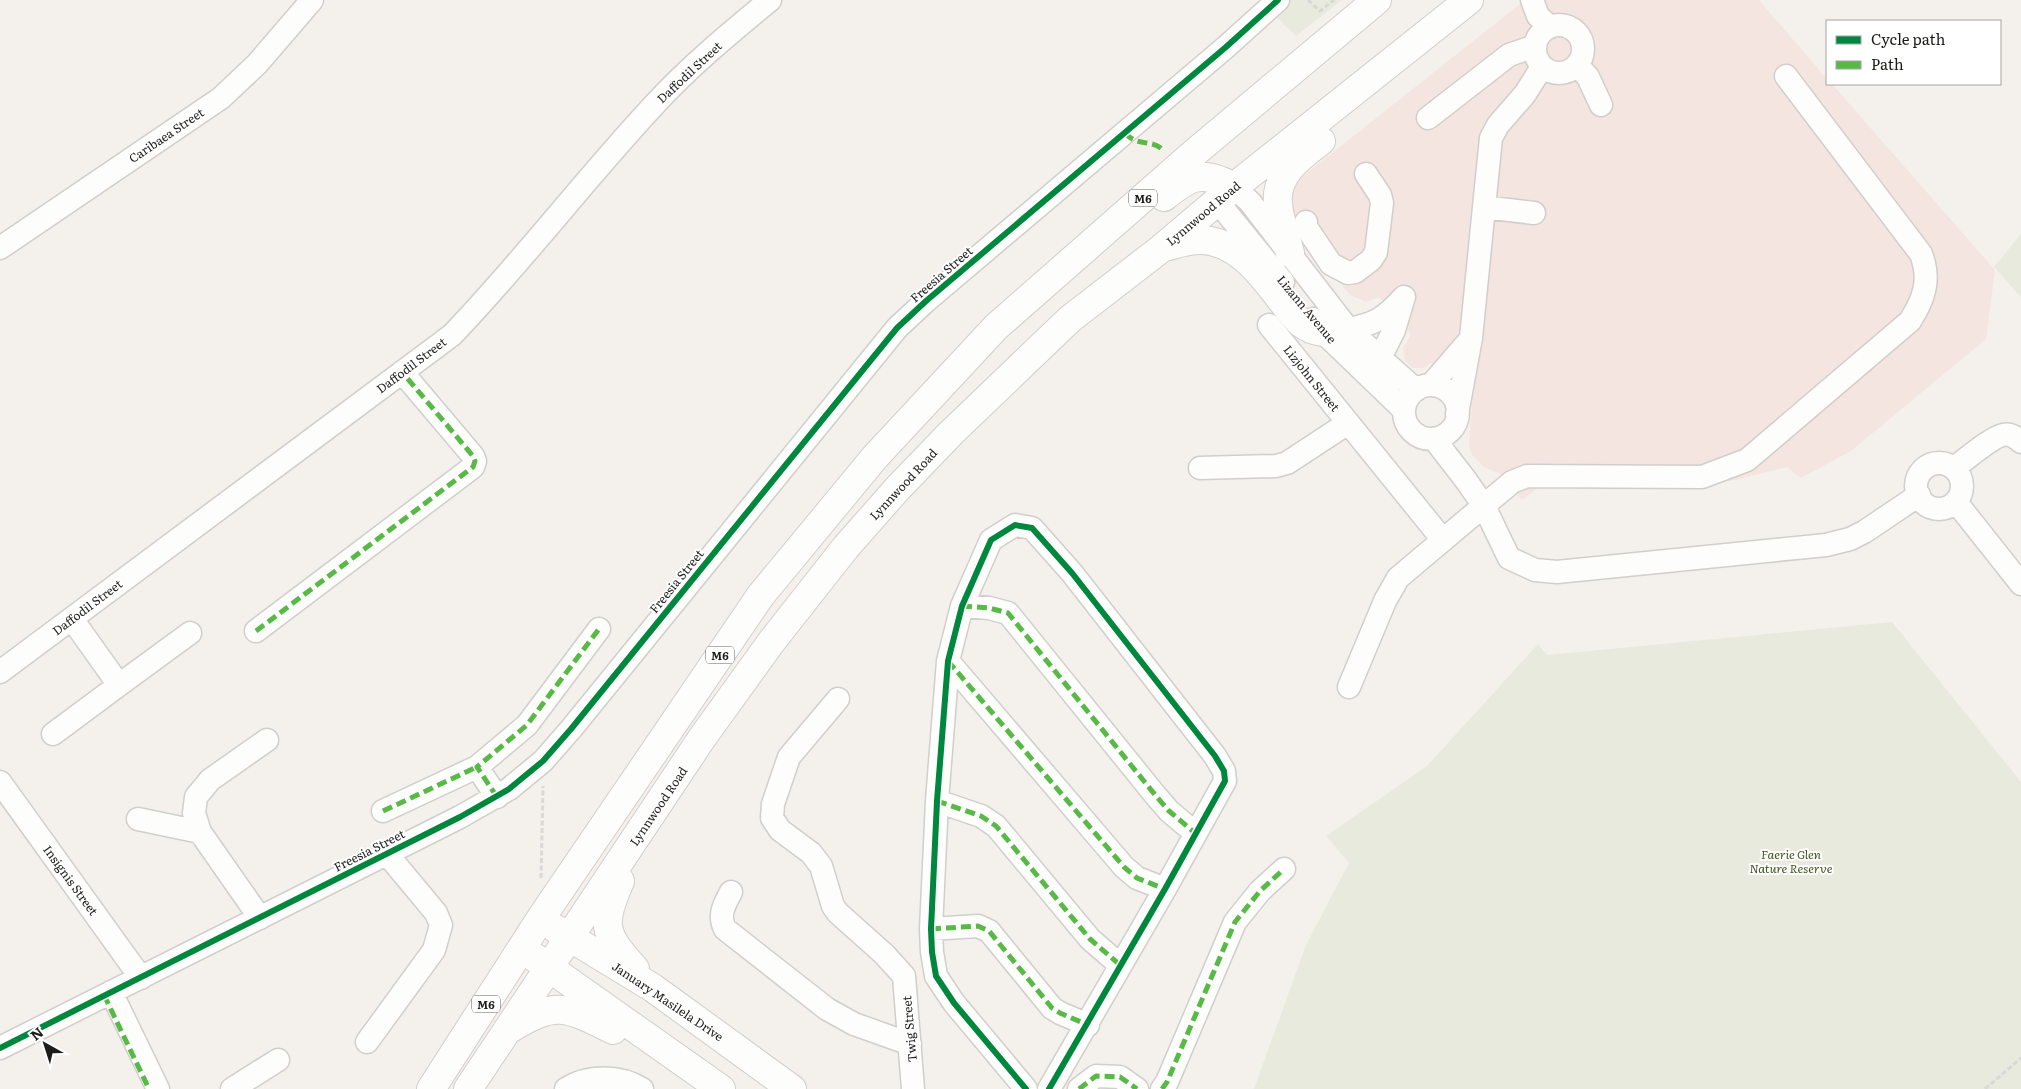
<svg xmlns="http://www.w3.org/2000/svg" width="2021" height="1089" font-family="Literata,serif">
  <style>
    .commercial { fill: #f4e5e0 }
    .green { fill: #e7eadd }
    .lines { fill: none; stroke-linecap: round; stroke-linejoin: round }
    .minor-casing { stroke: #d1cecb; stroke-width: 25 }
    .major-casing { stroke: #d1cecb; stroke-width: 30 }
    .path { stroke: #d9d8d6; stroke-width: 3; stroke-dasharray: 5 2.5; stroke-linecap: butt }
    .minor { stroke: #fdfdfc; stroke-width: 22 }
    .major { stroke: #fdfdfc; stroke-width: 28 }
    .quiet { stroke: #58b947; stroke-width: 5; stroke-dasharray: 10 5; stroke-linecap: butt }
    .cycleway-casing { stroke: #fff; stroke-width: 9 }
    .cycleway { stroke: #00873e; stroke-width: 6 }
    .labels { text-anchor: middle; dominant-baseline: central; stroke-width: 4; stroke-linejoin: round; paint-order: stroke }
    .shield { fill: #fff; stroke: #61605e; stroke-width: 1 }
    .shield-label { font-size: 11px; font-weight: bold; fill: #1d1c19 }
    .street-label { font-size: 12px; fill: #1d1c19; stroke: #fff }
    .park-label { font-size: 12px; font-style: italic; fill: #425421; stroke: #fff }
  </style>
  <rect width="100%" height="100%" fill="#f4f1ed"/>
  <!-- commercial -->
  <path class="commercial" d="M1525 0H1759L1827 79V84H1832L1995 270 1986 339 1851 451 1801 478 1787 467 1735 480 1703 486 1539 487 1522 500 1499 473 1485 468 1472 455 1469 445 1472 402 1431 363 1424 368H1413L1405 361 1403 348 1411 334 1379 297 1366 302 1350 295 1335 277 1290 207 1293 184Z"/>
  <!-- green -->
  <path class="green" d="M1290 0H1342L1296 36 1276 17Z
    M2021 234V297L1994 267Z
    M1892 622 2021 782V1089H1254L1306 945 1349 863 1326 836 1427 766 1538 644 1547 655Z"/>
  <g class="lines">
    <defs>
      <path id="minor" d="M1532 0 1538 16 1550 27
        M1535 49a24 24 0 1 1 48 0a24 24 0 1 1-48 0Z
        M1578 66 1588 77 1601 105
        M1428 118 1509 55 1535 46
        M1234 187 1250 202 1348 329 1416 390
        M1217 201 1283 282
        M1484 207 1491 138 1498 125 1525 94 1542 67
        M1306 222V227L1331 264 1348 273 1355 272 1371 260 1376 252 1382 203 1380 195 1366 174
        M0 248 221 98 257 64 312 0
        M1313 319 1323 332 1404 410
        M1269 325 1443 540
        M1348 329C1376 324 1385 318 1404 297
        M1380 358 1394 330 1403 300
        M1431 385 1469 341
        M1404 412a27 27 0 1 1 54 0a27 27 0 1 1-54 0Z
        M1457 414 1471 338 1484 207 1534 213
        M1434 439 1465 479 1484 506 1509 558 1535 570 1557 572 1826 545 1850 539 1864 532 1919 495
        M1916 486a23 23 0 1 1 46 0a23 23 0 1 1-46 0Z
        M1200 468 1276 466 1287 463 1348 423
        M1954 468C1965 460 1992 437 2003 435 2011 433 2016 438 2021 442
        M1956 502 2021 584
        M962 606 989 608 1008 613 1156 796 1169 811 1195 833
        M72 619 119 685 190 633
        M256 631 473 467 475 461 473 456 402 372
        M948 661 1124 867 1137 878 1165 889
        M0 672 452 335C523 261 585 179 655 104 690 66 730 33 770 0
        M1349 687 1385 601 1398 578 1512 482 1527 476 1702 477 1747 460 1910 321C1924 299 1931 280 1921 254L1786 76
        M838 699 789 757 773 804 772 818 780 830 811 853 821 866 833 906 838 913 884 954 904 976 913 1089
        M53 734 119 685
        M0 782 141 978
        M497 797 477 767 527 725 599 629
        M937 801 981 816 996 826 1090 939 1120 965
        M383 811 477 767
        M138 819 200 832
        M731 892C724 905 718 915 725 929L827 1009 854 1024 910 1044
        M260 918 200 832 194 813 196 797 210 780 267 740
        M931 929 978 926 989 931 1052 1008 1060 1013 1088 1025
        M111 992 158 1089
        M367 1042 434 950 441 925 436 913 387 854
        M0 1048 460 817 509 789 543 761 571 729 897 328 926 301 1226 47 1278 0
        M232 1089 278 1060
        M566 1089C587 1075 620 1075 642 1089
        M1026 1089 954 1003 936 976 932 952 931 929 937 801 948 661 962 606 991 540 1015 525 1032 528 1072 573 1215 756 1224 771 1225 781 1165 889 1049 1089
        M1079 1089 1096 1076 1120 1077 1137 1089
        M1162 1089 1167 1082 1235 922 1260 891 1284 869"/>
      <path id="major" d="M1164 197C1191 175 1202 170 1234 187
        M1165 247C1176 244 1187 240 1199 240 1236 239 1262 275 1282 301 1295 318 1302 329 1323 332
        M1290 253C1286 237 1279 219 1278 203 1275 174 1301 156 1321 141
        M620 881C601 926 603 933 635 969
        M556 929 653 988 792 1089
        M534 957 721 1089
        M508 1030C556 1000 565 1006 613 1030
        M431 1089 541 918 761 595 875 457 996 327 1193 154 1377 0
        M468 1089 702 738 772 641 846 547 898 488 951 433 1070 319 1162 248 1234 187 1469 0"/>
    </defs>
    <!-- minor casing -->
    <use href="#minor" class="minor-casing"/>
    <!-- major casing -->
    <use href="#major" class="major-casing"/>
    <!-- path -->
    <path class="path" d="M1308 0 1320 11 1334 0
      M541 878 543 786
      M1985 1089 2021 1058"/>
    <!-- minor -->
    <use href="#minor" class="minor"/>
    <!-- major -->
    <use href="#major" class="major"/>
    <!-- quiet -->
    <path class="quiet" d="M1125 133C1139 148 1152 138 1164 151
      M962 606 989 608 1008 613 1156 796 1169 811 1195 833
      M256 631 473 467 475 461 473 456 402 372
      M948 661 1124 867 1137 878 1165 889
      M497 797 477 767 527 725 599 629
      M937 801 981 816 996 826 1090 939 1120 965
      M383 811 477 767
      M931 929 978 926 989 931 1052 1008 1060 1013 1088 1025
      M104 995 149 1089
      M1079 1089 1096 1076 1120 1077 1137 1089
      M1162 1089 1167 1082 1235 922 1260 891 1284 869"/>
    <defs>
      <path id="cycleway" d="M0 1048 460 817 509 789 543 761 571 729 897 328 926 301 1226 47 1278 0
        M1026 1089 954 1003 936 976 932 952 931 929 937 801 948 661 962 606 991 540 1015 525 1032 528 1072 573 1215 756 1224 771 1225 781 1165 889 1049 1089"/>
    </defs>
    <!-- cycleway casing -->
    <use href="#cycleway" class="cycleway-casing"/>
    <!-- cycleway -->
    <use href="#cycleway" class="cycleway"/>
  </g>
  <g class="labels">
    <!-- shield labels -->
    <g class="shield">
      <rect x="1129" y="189.5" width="28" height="17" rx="4"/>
      <rect x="706" y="646.5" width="28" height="17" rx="4"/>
      <rect x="472" y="995.5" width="28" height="17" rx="4"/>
    </g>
    <g class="shield-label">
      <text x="1143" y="198">M6</text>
      <text x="720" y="655">M6</text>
      <text x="486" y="1004">M6</text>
    </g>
    <!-- street labels -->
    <g class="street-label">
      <text transform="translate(689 72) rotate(-43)">Daffodil Street</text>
      <text transform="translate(166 135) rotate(-34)">Caribaea Street</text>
      <text transform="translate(1203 213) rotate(-40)">Lynnwood Road</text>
      <text transform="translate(941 274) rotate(-41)">Freesia Street</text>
      <text transform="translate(1307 309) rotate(50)">Lizann Avenue</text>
      <text transform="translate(411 365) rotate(-37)">Daffodil Street</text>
      <text transform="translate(1312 378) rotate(51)">Lizjohn Street</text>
      <text transform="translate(903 484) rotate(-47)">Lynnwood Road</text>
      <text transform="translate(676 581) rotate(-51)">Freesia Street</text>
      <text transform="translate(87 607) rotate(-37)">Daffodil Street</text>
      <text transform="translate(658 806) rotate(-56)">Lynnwood Road</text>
      <text transform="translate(369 850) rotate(-27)">Freesia Street</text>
      <text transform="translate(71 880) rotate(54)">Insignis Street</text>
      <text transform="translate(668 1001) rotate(34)">January Masilela Drive</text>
      <text transform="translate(909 1029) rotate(-95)">Twig Street</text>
    </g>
    <!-- park labels -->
    <g class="park-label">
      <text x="1791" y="854">Faerie Glen<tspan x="1791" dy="14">Nature Reserve</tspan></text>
    </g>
  </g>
  <!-- legend -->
  <rect x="1826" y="20" width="175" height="65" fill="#ffffff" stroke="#a5a4a3"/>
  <rect x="1836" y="36" width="25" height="8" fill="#00873e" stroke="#a5a4a3"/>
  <text x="1871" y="45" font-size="15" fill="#1d1c19">Cycle path</text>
  <rect x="1836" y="61" width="25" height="8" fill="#58b947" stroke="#a5a4a3"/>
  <text x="1871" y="70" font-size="15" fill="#1d1c19">Path</text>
  <!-- north arrow -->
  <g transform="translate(45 1044) rotate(321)" stroke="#ffffff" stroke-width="4" paint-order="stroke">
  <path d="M0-4L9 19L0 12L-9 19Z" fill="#1d1c19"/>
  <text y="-8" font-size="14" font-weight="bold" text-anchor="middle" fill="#1d1c19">N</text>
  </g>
</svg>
